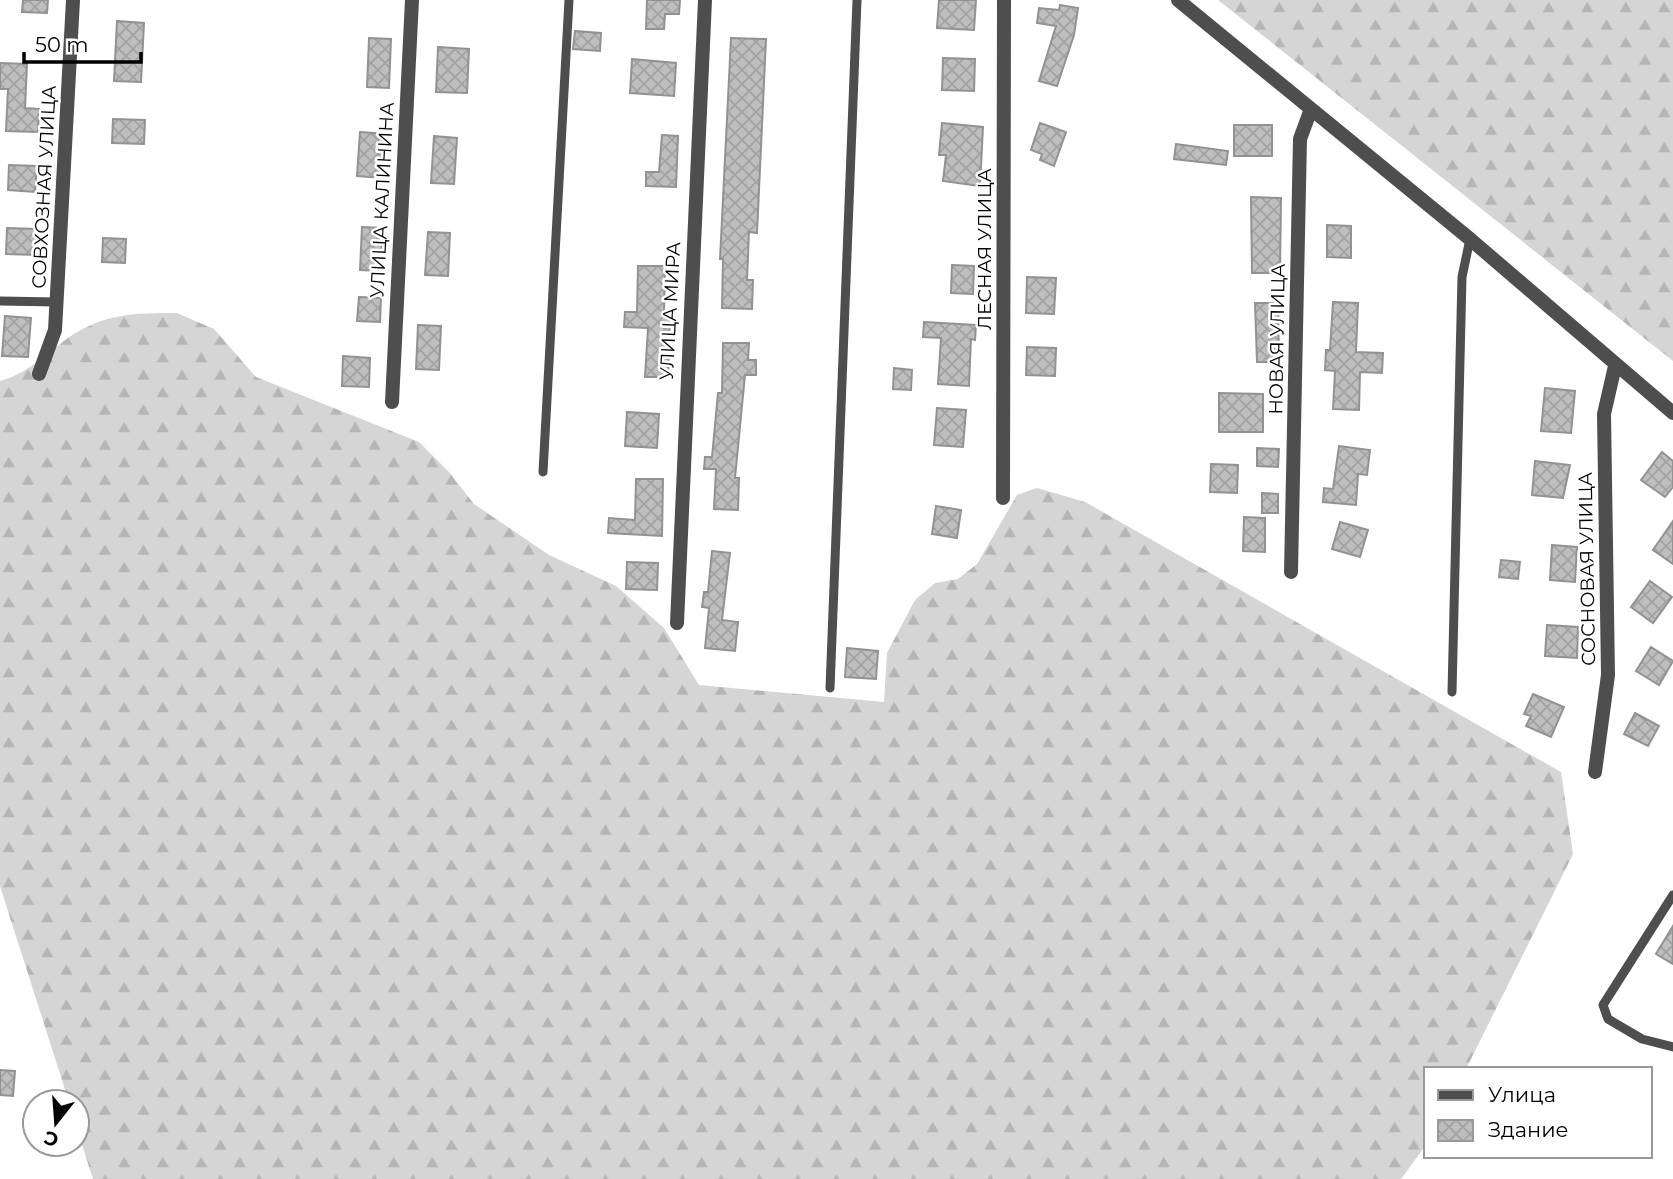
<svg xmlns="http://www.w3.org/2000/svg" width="1673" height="1179" font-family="Montserrat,sans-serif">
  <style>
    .forest { fill: url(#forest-firs) }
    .building { fill: url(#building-cross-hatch); stroke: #929292; stroke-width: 2 }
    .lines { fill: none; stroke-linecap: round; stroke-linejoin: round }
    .lane { stroke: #4e4e4e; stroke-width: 9 }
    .street { stroke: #4e4e4e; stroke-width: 14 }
    .labels { text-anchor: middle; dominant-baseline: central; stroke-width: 5; stroke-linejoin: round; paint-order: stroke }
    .street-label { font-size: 19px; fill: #000; stroke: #fff }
  </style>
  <defs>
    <pattern id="forest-firs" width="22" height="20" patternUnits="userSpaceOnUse" patternTransform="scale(1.75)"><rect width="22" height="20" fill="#d5d5d5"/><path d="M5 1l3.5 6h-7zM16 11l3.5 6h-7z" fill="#b5b5b5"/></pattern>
    <pattern id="building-cross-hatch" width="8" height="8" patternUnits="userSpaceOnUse" patternTransform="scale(1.75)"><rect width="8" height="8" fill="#bebebe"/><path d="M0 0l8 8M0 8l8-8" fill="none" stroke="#a2a2a2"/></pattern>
  </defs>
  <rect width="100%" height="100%" fill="#fff"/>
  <!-- forest -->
  <path class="forest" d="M1218 0H1673V361Z
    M177 313 214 329 256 377 419 442 449 472 474 504 549 555 616 586 664 628 699 685 884 702 887 653 915 600 935 583 958 579 977 564 1017 495 1037 488 1085 502 1561 772 1573 854 1466 1069H1426V1145L1401 1179H93L77 1129V1102H69L0 886V381C27 374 46 354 68 338 104 313 136 313 177 313Z"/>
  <!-- building -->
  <path class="building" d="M23 0H48L47 13 22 12Z
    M647 0H680L679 14H665L664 29H646Z
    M939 0H976L974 30 937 28Z
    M1060 5 1078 8 1074 35 1057 86 1039 81 1056 26 1037 23 1039 8 1059 10Z
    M117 21 144 23 141 82 114 81Z
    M575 31 601 33 600 51 573 49Z
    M369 38 391 39 389 88 367 87Z
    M731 38 766 39 757 233 749 232 747 280H753L752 309 722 308 723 259H720Z
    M438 47 469 49 467 93 436 92Z
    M943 58 975 59 974 91 942 90Z
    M632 59 676 63 674 96 630 93Z
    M0 63 27 64 25 108 39 109 38 132 6 131 8 89H0Z
    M113 119 145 120 144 144 112 143Z
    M942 123 983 127 980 186 943 181 946 155H939Z
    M1040 123 1066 132 1054 166 1040 160 1042 154 1031 150Z
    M1234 125H1272V156H1234Z
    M360 132 386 134 384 178 357 176Z
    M662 135 678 136 676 187 646 186V172H659Z
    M434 136 457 138 454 184 431 183Z
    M1176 144 1228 151 1226 165 1174 159Z
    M9 165 37 166 35 192 8 190Z
    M1251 197 1281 198 1280 273H1252Z
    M1327 225 1351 226V258L1327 257Z
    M362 227 383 228 380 271 360 270Z
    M7 228 37 229 36 255 6 254Z
    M428 232 450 233 448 276 425 275Z
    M103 238 126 239 125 263 102 262Z
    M952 265 974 266 973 294 951 293Z
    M638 266H665L664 313 670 314 668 377H645L648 328 624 327 625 312H637Z
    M1027 277 1056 278 1054 314 1026 313Z
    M359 297 381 298 380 322 357 321Z
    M1333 302 1358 303 1356 352 1383 353 1382 373 1360 372 1359 410 1333 409 1335 371 1325 370 1326 350H1330Z
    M1255 303H1278L1279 362H1257Z
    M5 316 31 318 28 357 2 356Z
    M924 322 976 325 975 340 971 339 969 386 938 384 941 338 923 337Z
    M418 325 441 326 439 370 416 369Z
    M723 343H749L748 360H756V375H745L735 478H739L738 510 714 509 716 469H704L705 457H712L718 393H722Z
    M1027 347 1056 348 1055 376 1026 375Z
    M343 356 370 358 369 387 342 386Z
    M894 368 912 370 911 390 893 389Z
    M1545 388 1575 391 1571 433 1541 431Z
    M1219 393 1263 394V432H1219Z
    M937 408 966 410 963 447 934 445Z
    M627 412 659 414 657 448 625 446Z
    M1339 446 1370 450 1367 475 1358 474 1356 505 1323 502 1324 488 1333 489Z
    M1257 448 1279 449 1278 467 1257 466Z
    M1662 452 1673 461V487L1665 497 1641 480Z
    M1535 461 1570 465 1563 498 1532 495Z
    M1211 464 1238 465 1237 493 1210 492Z
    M636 479H663L662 536 608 533 609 518 635 520Z
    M1262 493 1278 494V513H1262Z
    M936 506 961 510 957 538 932 534Z
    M1244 517 1265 518V552L1243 551Z
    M1673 521V564L1653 550Z
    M1340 522 1368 530 1360 557 1332 549Z
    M1552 545 1577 547 1575 582 1550 580Z
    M712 551 730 553 722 620 738 622 735 651 705 648 709 608 702 607 704 592H708Z
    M1501 560 1520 562 1518 579 1499 577Z
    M627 562 658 563 657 590 626 589Z
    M1650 581 1672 597 1653 623 1631 607Z
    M1547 625 1578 627 1577 658 1545 656Z
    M1651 647 1673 661 1659 685 1636 671Z
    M847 648 878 651 876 679 845 677Z
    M1533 694 1564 707 1551 737 1526 726 1531 716 1524 714Z
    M1635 713 1659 726 1648 746 1624 734Z
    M1673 926V964L1656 954Z
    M0 1070 15 1071 13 1096 0 1095Z"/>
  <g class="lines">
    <!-- lane -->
    <path class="lane" d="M0 301 57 302
      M543 472 569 0
      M830 688 857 0
      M1452 692 1462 277 1470 239
      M1673 895 1603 1005 1608 1019 1642 1039 1673 1047"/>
    <!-- street -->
    <path class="street" d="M1178 0 1470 239 1673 413
      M39 374 55 330 73 0
      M392 402 412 0
      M1003 498 1004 0
      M1291 572 1300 139 1311 109
      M677 623 705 0
      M1595 772 1608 675 1604 414 1615 366"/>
  </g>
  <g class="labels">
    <!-- street labels -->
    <g class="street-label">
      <text transform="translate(44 187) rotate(-87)">СОВХОЗНАЯ УЛИЦА</text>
      <text transform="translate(382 200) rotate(-87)">УЛИЦА КАЛИНИНА</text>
      <text transform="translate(984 249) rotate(-90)">ЛЕСНАЯ УЛИЦА</text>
      <text transform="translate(670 311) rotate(-87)">УЛИЦА МИРА</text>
      <text transform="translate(1277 339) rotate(-89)">НОВАЯ УЛИЦА</text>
      <text transform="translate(1587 569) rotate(-91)">СОСНОВАЯ УЛИЦА</text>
    </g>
  </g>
  <!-- legend -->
  <rect x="1424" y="1067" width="228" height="91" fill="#ffffff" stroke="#999999" stroke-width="2"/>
  <rect x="1438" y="1090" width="35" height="10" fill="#4e4e4e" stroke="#999999" stroke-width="2"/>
  <text x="1488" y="1102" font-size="21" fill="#000000">Улица</text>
  <rect x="1438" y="1120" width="35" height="21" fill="url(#building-cross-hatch)" stroke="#999999" stroke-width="2"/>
  <text x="1488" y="1137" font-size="21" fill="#000000">Здание</text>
  <!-- north arrow -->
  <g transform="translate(56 1123) rotate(197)"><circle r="33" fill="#ffffff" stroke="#999999" stroke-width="2"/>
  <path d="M0-5L12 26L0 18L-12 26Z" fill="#000000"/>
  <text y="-10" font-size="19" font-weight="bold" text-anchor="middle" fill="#000000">С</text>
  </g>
  <!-- scale -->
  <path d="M24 52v10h117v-10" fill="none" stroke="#000000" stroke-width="3.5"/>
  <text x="35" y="52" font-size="21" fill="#000000" stroke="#ffffff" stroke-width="5" paint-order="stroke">50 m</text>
</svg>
